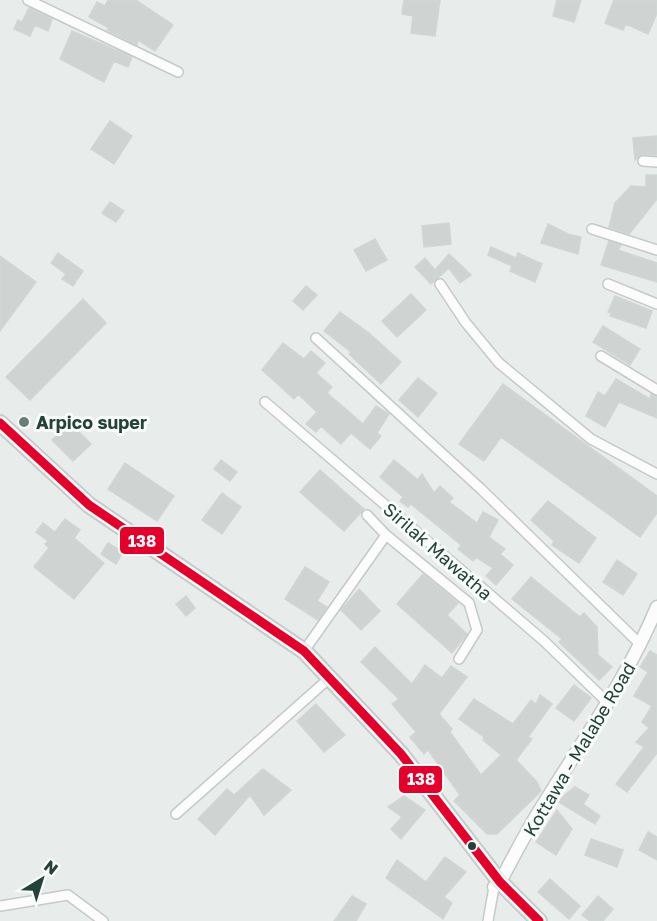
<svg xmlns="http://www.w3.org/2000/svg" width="657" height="921" font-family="'Golos Text',sans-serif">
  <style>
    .building { fill: #cfd4d2; stroke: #d1d6d4; stroke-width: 1.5 }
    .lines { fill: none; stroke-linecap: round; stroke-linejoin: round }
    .minor-casing { stroke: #c5cac8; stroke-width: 12 }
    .tertiary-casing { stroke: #c5cac8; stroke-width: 15 }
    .trunk-casing { stroke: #c3ccc9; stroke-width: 18 }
    .minor { stroke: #fcfcfc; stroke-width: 9 }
    .tertiary { stroke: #fcfcfc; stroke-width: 12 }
    .trunk { stroke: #c6cecc; stroke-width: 15 }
    .bus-1-casing { stroke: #f7fbf9; stroke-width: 14 }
    .bus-1 { stroke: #e4002b; stroke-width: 9 }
    .poi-dot { fill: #697e78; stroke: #f7fbf9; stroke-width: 2 }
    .bus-dot { fill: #24423a; stroke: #f7fbf9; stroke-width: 2 }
    .labels { text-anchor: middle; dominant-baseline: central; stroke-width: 6; stroke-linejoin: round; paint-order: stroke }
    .poi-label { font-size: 18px; font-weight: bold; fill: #24423a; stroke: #f7fbf9; text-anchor: start }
    .street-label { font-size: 18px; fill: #24423a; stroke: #f7fbf9 }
    .line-badge { stroke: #f7fbf9; stroke-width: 2 }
    .badge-label { font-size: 16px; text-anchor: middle; font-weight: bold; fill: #fff }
  </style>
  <rect width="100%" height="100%" fill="#e8edeb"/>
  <!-- building -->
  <path class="building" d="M108 0H136L173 25 155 51 138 40 137 45 107 30 109 28 89 17 97 2 105 6Z
    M404 0H440L435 36 411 33 413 16 402 14Z
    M557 0H581L574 22 553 16Z
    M614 0H657V13L648 34 626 24 623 30 605 23Z
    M29 8 52 19 48 31 35 25 30 36 14 29 18 20 22 22Z
    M72 31 132 57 128 67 114 61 104 82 60 59Z
    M110 121 132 136 114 164 91 149Z
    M657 136V155H641L635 160 633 138Z
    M646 175H657V199L629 234 609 227 615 203 631 186 646 187Z
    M110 202 124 211 116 222 102 213Z
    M449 223 451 244 424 247 422 226Z
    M548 224 568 234 581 237 578 254 541 243Z
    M375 239 387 260 366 271 354 250Z
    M609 241 621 245 618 250 657 263V282L601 265Z
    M491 247 516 258 518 253 542 264 535 282 510 271 512 266 488 255Z
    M58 253 83 271 73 286 62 279 66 274 51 263Z
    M449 254 471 275 460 283 449 268 431 284 415 267 425 258 435 270Z
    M0 256 36 282 0 331Z
    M306 286 317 295 303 310 293 301Z
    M411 294 426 310 397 337 382 321Z
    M615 296 652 311 646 328 610 316 611 313 608 312Z
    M83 299 106 323 30 400 6 377Z
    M340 312 369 333 401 362 381 384 349 354 351 352 324 331Z
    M603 326 640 349 630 365 593 342Z
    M283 343 304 359 311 351 325 363 316 373 332 387 327 393 363 424 376 406 389 414 377 433 381 436 370 449 351 433 341 444 321 426 316 432 306 424 317 412 298 394 294 399 262 370Z
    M418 378 437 393 418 417 399 400Z
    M616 379 650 399 651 394 657 397V418L619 402 605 427 586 416 598 392 605 396Z
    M503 384 657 496V513L640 537 501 437 484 461 459 444Z
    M70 423 91 444 73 461 52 440Z
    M221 460 237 472 230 481 214 469Z
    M394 460 418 480 422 474 434 493 440 486 453 498 449 502 477 523 483 512 498 520 489 537 505 549 500 554 513 565 496 585 486 576 493 568 476 557 473 561 458 549 461 545 411 504 408 507 400 501 403 497 380 477Z
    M125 463 174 496 157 521 108 489Z
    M320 470 364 509 344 531 300 492Z
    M222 493 241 507 222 534 202 520Z
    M548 501 596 538 579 563 552 545 554 541 531 520Z
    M65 519 80 530 74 538 104 563 74 599 34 567 49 548 45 544 48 541 36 532 43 523 55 532Z
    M108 543 123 552 116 564 101 554Z
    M617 560 637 574 623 595 603 582Z
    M305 567 329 582 317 601 327 607 318 620 285 599Z
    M423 574 458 603 447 615 467 634 452 653 397 604Z
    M531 577 580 617 584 613 597 627 598 655 612 667 599 680 559 642 562 639 512 599Z
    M359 589 380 611 361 630 341 610Z
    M186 596 195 608 186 616 176 604Z
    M375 647 412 684 425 665 442 678 451 666 467 677 439 714 452 729 450 732 481 775 501 755 483 740 484 737 459 719 474 699 513 724 531 700 536 704 540 695 552 704 528 737 532 739 516 760 537 782 541 791 497 834H487L454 801 460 795 428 750 424 754 410 737 416 732 392 704 399 699 361 662Z
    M650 651 657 655V753L627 792 616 784 644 747 636 742 649 728 642 722 652 706 634 696 648 672 640 667Z
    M574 685 591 698 574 721 556 708Z
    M316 704 345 735 324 752 297 721Z
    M263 769 291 790 264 815 250 795 215 835 198 819 227 789 234 795Z
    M575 787 589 795 583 804 600 816 595 824 557 801Z
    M404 796 425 810 401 839 391 829 402 817 388 807Z
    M557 810 572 829 556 855 536 842Z
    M648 832 657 837V860L639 850Z
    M591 839 623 850 617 867 585 855Z
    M445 857 466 872 444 897 452 903 443 919 386 878 397 860 426 882Z
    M550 879 580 906 569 919 538 892Z
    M352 896 366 904 356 921H334Z
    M598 896 613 909 603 921H590L582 915Z"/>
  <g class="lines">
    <defs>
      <path id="minor" d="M28 0 178 72
        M643 161 657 162
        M592 229 657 250
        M440 284 466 323 499 363 591 439 657 474
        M608 284 657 304
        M316 338 481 489 641 645
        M601 356 657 390
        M265 402 544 641 609 704
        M367 515 386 535
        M304 651 386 535 469 603 477 630 459 659
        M176 814 325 682
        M0 906 68 895 103 921
        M488 921 494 887"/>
      <path id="tertiary" d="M494 887 500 882C514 856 527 830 543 805 583 740 627 679 657 607"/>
      <path id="trunk" d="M0 423 89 505 304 651 401 754 500 882 539 921"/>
    </defs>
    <!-- minor casing -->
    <use href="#minor" class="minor-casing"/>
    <!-- tertiary casing -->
    <use href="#tertiary" class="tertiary-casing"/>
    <!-- trunk casing -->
    <use href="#trunk" class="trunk-casing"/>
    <!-- minor -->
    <use href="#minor" class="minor"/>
    <!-- tertiary -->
    <use href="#tertiary" class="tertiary"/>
    <!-- trunk -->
    <use href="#trunk" class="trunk"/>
    <defs>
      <path id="bus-1" d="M0 423 89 505 304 651 401 754 500 882 539 921"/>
    </defs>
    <!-- bus-1 casing -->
    <use href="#bus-1" class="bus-1-casing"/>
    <!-- bus-1 -->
    <use href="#bus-1" class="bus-1"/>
  </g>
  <!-- markers -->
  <circle class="poi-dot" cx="24" cy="422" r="6"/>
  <circle class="bus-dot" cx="472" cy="846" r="5"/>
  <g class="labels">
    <!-- poi labels -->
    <g class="poi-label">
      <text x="36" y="422">Arpico super</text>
    </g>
    <!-- street labels -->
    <g class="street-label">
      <text transform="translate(438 551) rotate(41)">Sirilak Mawatha</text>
      <text transform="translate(579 749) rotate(-59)">Kottawa - Malabe Road</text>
    </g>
  </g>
  <g class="line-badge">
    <rect x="119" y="526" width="46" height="29" rx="6" fill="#e4002b"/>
    <rect x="398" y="765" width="45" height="29" rx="6" fill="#e4002b"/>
  </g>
  <g class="badge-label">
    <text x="142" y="547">138</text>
    <text x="421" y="785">138</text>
  </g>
  <!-- north arrow -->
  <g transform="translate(42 879) rotate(38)" stroke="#f7fbf9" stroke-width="4.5" paint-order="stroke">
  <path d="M0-4.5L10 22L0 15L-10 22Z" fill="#24423a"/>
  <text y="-9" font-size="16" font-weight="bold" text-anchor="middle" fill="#24423a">N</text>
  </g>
</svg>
